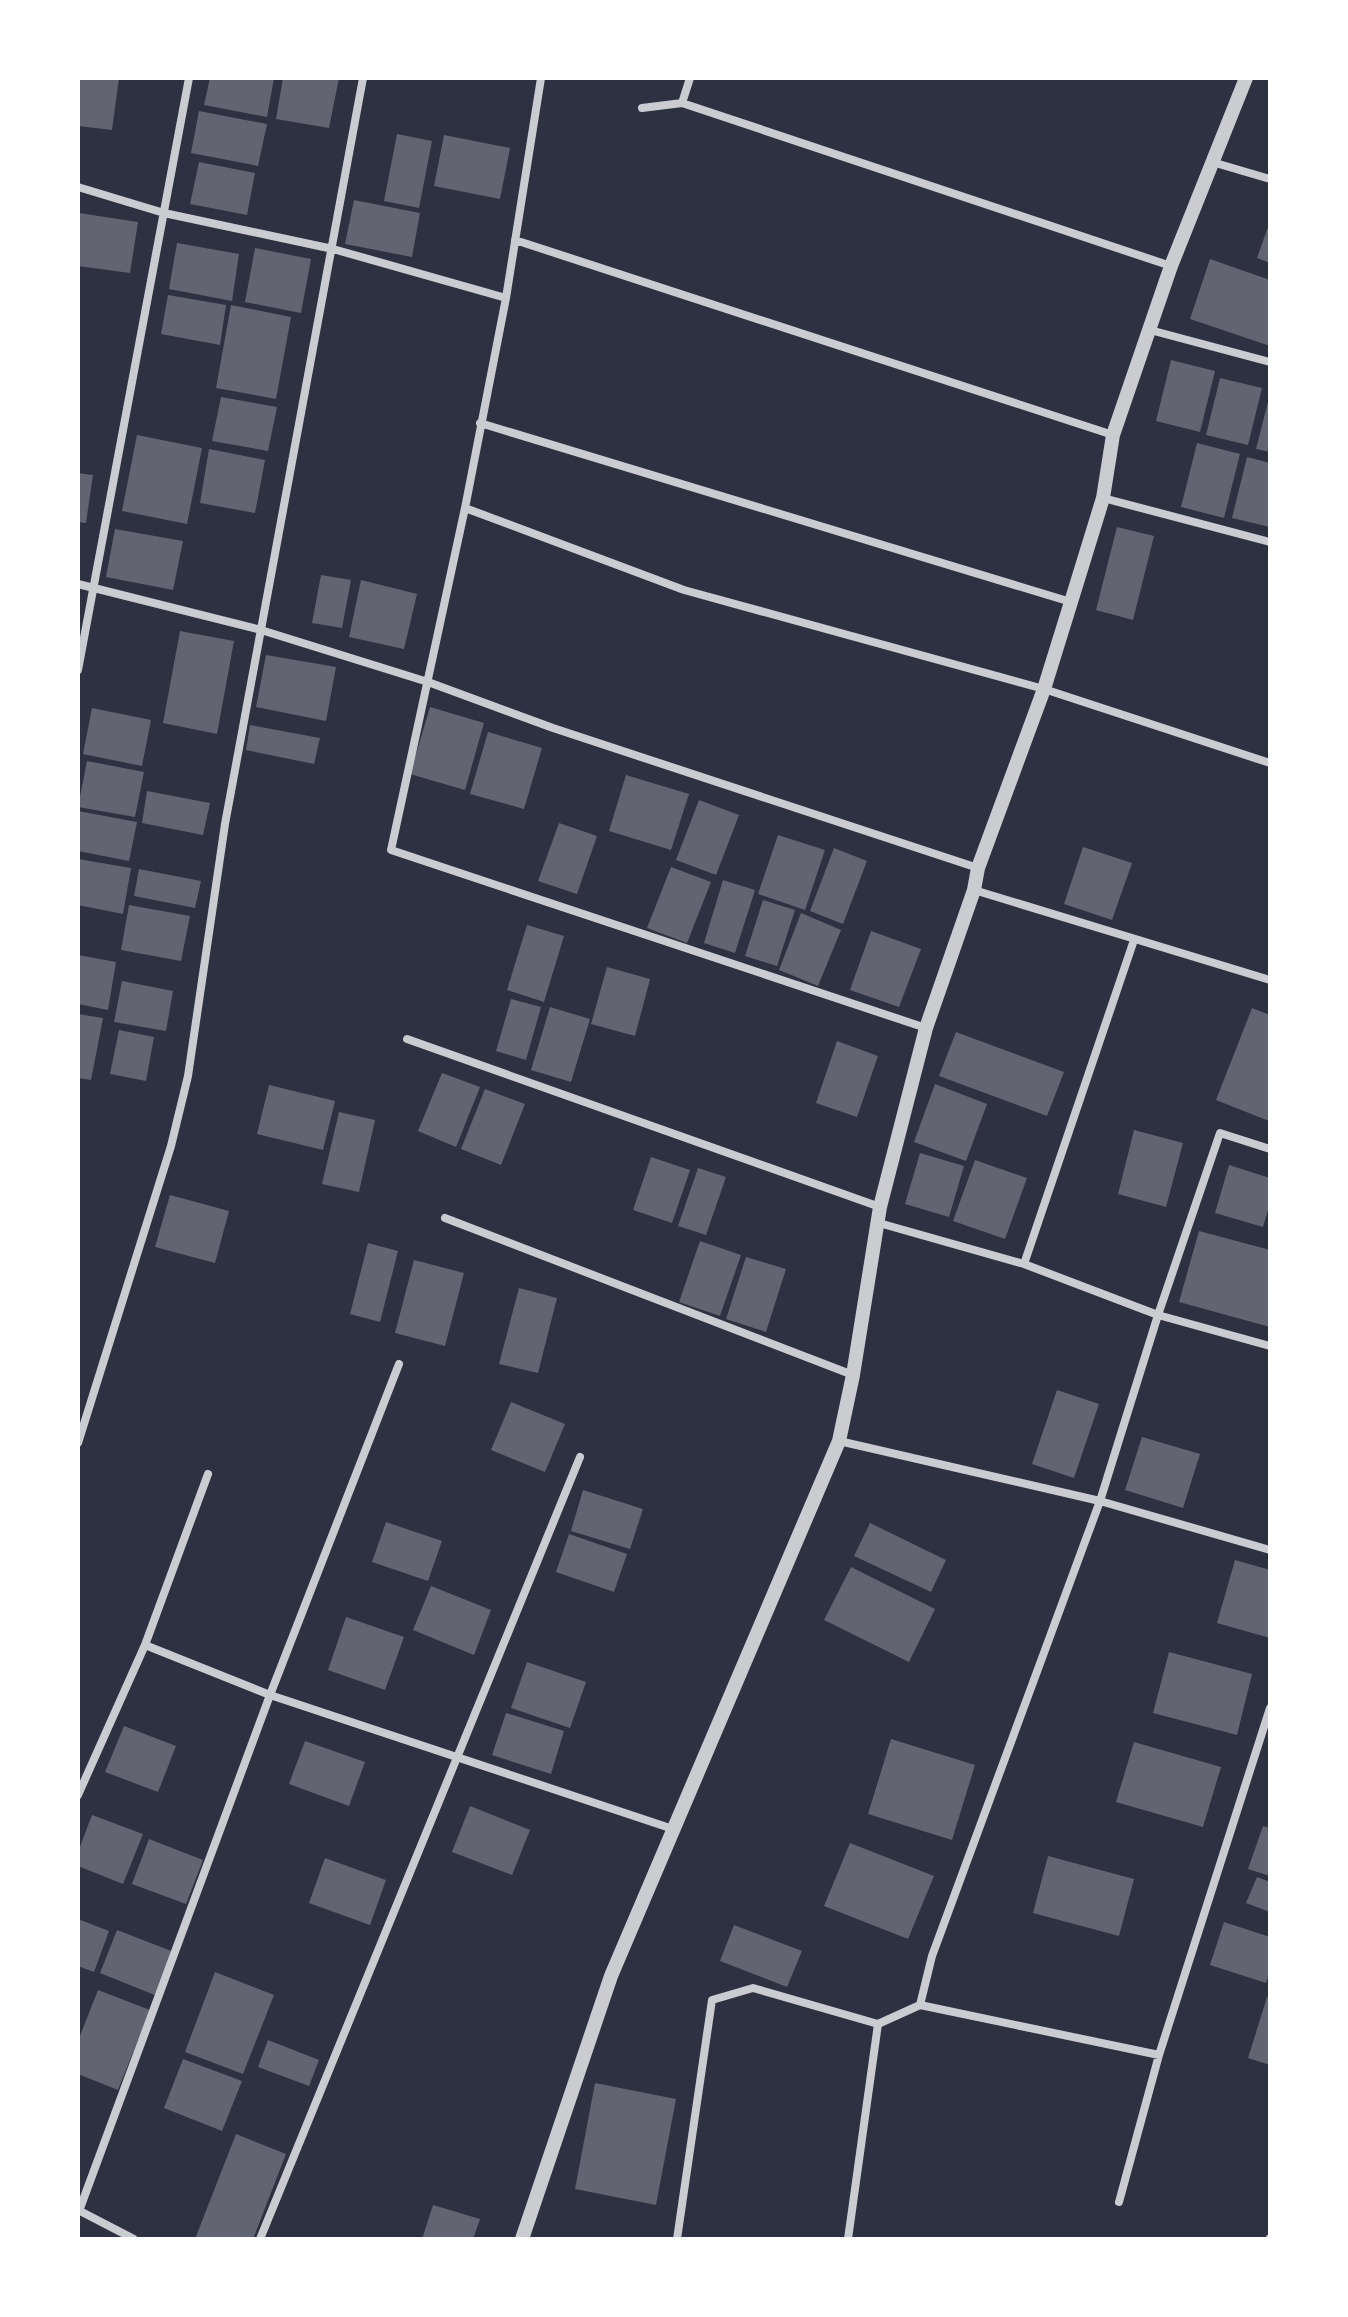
<svg xmlns="http://www.w3.org/2000/svg" width="1348" height="2317" font-family="'Space Grotesk',sans-serif">
  <style>
    .building { fill: #626471 }
    .lines { fill: none; stroke-linecap: round; stroke-linejoin: round }
    .minor { stroke: #caccd0; stroke-width: 8 }
    .tertiary { stroke: #caccd0; stroke-width: 14 }
  </style>
  <rect width="100%" height="100%" fill="#2d3142"/>
  <!-- building -->
  <path class="building" d="M78 78H119L112 130 78 126Z
    M210 78H274L267 117 204 105Z
    M283 78H339L329 128 276 119Z
    M199 111 267 124 258 166 191 153Z
    M397 134 432 141 419 208 384 201Z
    M444 135 510 148 500 199 434 186Z
    M199 162 255 173 247 215 190 204Z
    M354 200 420 213 412 257 345 244Z
    M79 213 138 222 130 273 78 266Z
    M1270 221V263L1257 258Z
    M177 243 239 254 232 301 169 289Z
    M255 248 311 259 301 313 245 302Z
    M1210 259 1270 280V346L1190 319Z
    M168 295 226 305 220 345 161 334Z
    M231 305 291 317 276 399 216 388Z
    M1171 360 1215 371 1200 432 1156 421Z
    M1220 378 1262 388 1248 445 1206 435Z
    M221 397 277 407 268 451 212 441Z
    M1269 398H1270V452L1256 449Z
    M137 435 202 448 187 524 122 511Z
    M1197 443 1240 454 1224 518 1181 507Z
    M209 449 265 460 255 513 200 503Z
    M1247 457 1270 463V527L1232 518Z
    M78 473 93 475 86 523 78 522Z
    M1117 527 1154 536 1133 620 1096 610Z
    M115 529 183 541 173 590 106 577Z
    M321 575 351 580 342 628 312 623Z
    M361 580 417 594 404 649 349 637Z
    M180 631 234 641 217 734 163 723Z
    M266 655 336 667 326 721 256 707Z
    M430 707 484 723 465 790 410 774Z
    M92 708 151 720 142 766 83 754Z
    M250 725 320 738 314 764 246 750Z
    M488 732 542 748 524 809 470 794Z
    M87 761 144 772 135 817 78 807Z
    M626 775 689 794 671 850 609 831Z
    M147 791 210 803 203 835 142 823Z
    M699 800 739 815 716 875 676 860Z
    M78 811 137 822 129 861 78 851Z
    M559 823 597 836 577 894 538 881Z
    M778 835 825 850 805 910 758 894Z
    M1083 847 1132 863 1112 920 1064 904Z
    M834 848 867 861 843 924 810 911Z
    M78 859 131 868 123 914 78 905Z
    M671 867 711 882 687 943 647 928Z
    M139 869 201 881 195 908 134 896Z
    M723 880 755 890 735 953 704 943Z
    M763 900 795 910 777 966 745 956Z
    M129 905 190 916 181 961 121 950Z
    M801 913 841 930 818 986 779 970Z
    M527 925 564 936 544 1002 507 990Z
    M871 931 921 949 899 1007 850 990Z
    M78 955 116 962 108 1010 78 1004Z
    M607 967 650 979 635 1036 591 1024Z
    M122 981 173 991 166 1031 114 1022Z
    M511 999 541 1007 526 1060 496 1051Z
    M550 1007 590 1019 571 1082 531 1070Z
    M1252 1008 1270 1015 1269 1121 1216 1100Z
    M78 1014 103 1018 91 1080 78 1078Z
    M119 1030 154 1037 146 1081 110 1074Z
    M956 1032 1064 1072 1047 1116 939 1076Z
    M837 1041 878 1056 857 1117 816 1103Z
    M442 1073 480 1087 456 1147 418 1131Z
    M935 1084 987 1104 966 1161 914 1142Z
    M269 1085 335 1101 323 1150 257 1134Z
    M485 1089 525 1104 501 1165 461 1149Z
    M339 1112 375 1120 359 1192 322 1184Z
    M1134 1130 1183 1143 1166 1207 1118 1194Z
    M920 1153 964 1166 949 1217 905 1204Z
    M651 1157 690 1170 672 1223 633 1210Z
    M975 1160 1027 1178 1005 1239 953 1221Z
    M1229 1165 1270 1178V1203L1263 1227 1215 1213Z
    M698 1168 726 1177 706 1235 678 1226Z
    M170 1195 229 1211 215 1263 155 1247Z
    M1199 1231 1270 1250V1327L1179 1302Z
    M700 1241 741 1255 720 1316 679 1302Z
    M368 1243 398 1251 380 1322 350 1314Z
    M746 1257 786 1269 766 1332 726 1319Z
    M414 1260 464 1273 445 1346 395 1333Z
    M519 1288 557 1298 538 1373 499 1364Z
    M1057 1390 1099 1404 1074 1478 1032 1464Z
    M511 1402 565 1424 545 1472 491 1450Z
    M1142 1437 1200 1454 1183 1508 1125 1490Z
    M583 1490 643 1509 630 1549 571 1531Z
    M386 1522 442 1541 428 1581 372 1562Z
    M870 1523 946 1560 931 1592 854 1556Z
    M569 1534 627 1554 614 1592 556 1572Z
    M1235 1560 1270 1570V1638L1217 1623Z
    M851 1567 935 1609 909 1662 824 1620Z
    M431 1586 491 1610 474 1655 413 1630Z
    M346 1617 404 1637 385 1690 328 1670Z
    M1169 1652 1252 1674 1237 1735 1153 1713Z
    M527 1662 586 1682 570 1728 511 1708Z
    M506 1713 564 1731 551 1774 492 1755Z
    M124 1726 176 1746 158 1792 105 1772Z
    M891 1739 975 1765 952 1840 868 1814Z
    M305 1741 365 1762 349 1806 289 1784Z
    M1134 1742 1221 1767 1203 1827 1116 1802Z
    M470 1806 530 1830 512 1875 452 1852Z
    M92 1815 143 1834 123 1884 78 1866V1852Z
    M1263 1826 1270 1828V1876L1248 1869Z
    M149 1839 203 1860 186 1904 132 1884Z
    M850 1843 934 1876 908 1939 824 1906Z
    M1048 1856 1134 1879 1119 1936 1033 1913Z
    M325 1858 386 1880 370 1925 309 1903Z
    M1257 1877 1270 1882V1912L1246 1903Z
    M78 1919 109 1931 94 1972 78 1966Z
    M1224 1922 1270 1937V1970L1266 1983 1210 1965Z
    M734 1925 802 1951 787 1987 720 1961Z
    M117 1930 174 1952 157 1996 100 1973Z
    M215 1972 274 1995 243 2074 185 2052Z
    M98 1990 150 2010 118 2090 78 2074V2041Z
    M1267 1997 1270 1998V2065L1248 2058Z
    M268 2040 319 2060 309 2086 258 2067Z
    M183 2059 242 2081 222 2131 164 2108Z
    M595 2083 676 2099 656 2205 575 2189Z
    M236 2134 286 2154 253 2239H195Z
    M433 2205 480 2219 473 2239H422Z"/>
  <g class="lines">
    <!-- minor -->
    <path class="minor" d="M541 78 506 298 465 508 391 850 926 1028
      M682 103 690 78
      M642 108 682 103 1171 266
      M1212 162 1270 179
      M78 187 164 213 333 249 506 298
      M515 240 1113 435
      M1150 330 1270 362
      M480 423 1071 602
      M1103 498 1270 542
      M465 508 684 590 1044 689 1270 763
      M78 584 261 630 428 682 553 728 978 868
      M78 670 189 78
      M974 890 1270 980
      M407 1039 880 1207
      M445 1218 853 1375
      M879 1223 1024 1264 1158 1315 1220 1133 1270 1149
      M1024 1264 1134 940
      M1270 1346 1158 1315 1100 1501 932 1956 920 2005 1159 2055 1270 1708
      M839 1441 1100 1501 1270 1550
      M78 1443 171 1146 188 1076 225 824 363 78
      M145 1645 270 1695 673 1829
      M78 1795 145 1645 208 1474
      M1119 2202 1159 2055
      M78 2210 134 2239
      M79 2211 270 1695 399 1364
      M260 2239 580 1457
      M677 2239 712 2000 753 1988 878 2024 920 2005
      M848 2239 878 2024
      M1269 2239 1270 2238"/>
    <!-- tertiary -->
    <path class="tertiary" d="M522 2239 611 1976 839 1441 853 1375 880 1207 926 1028 974 890 978 868 1044 689 1071 602 1103 498 1113 435 1171 266 1246 78"/>
  </g>
  <!-- border -->
  <rect width="1348" height="2317" fill="none" stroke="#ffffff" stroke-width="160"/>
</svg>
